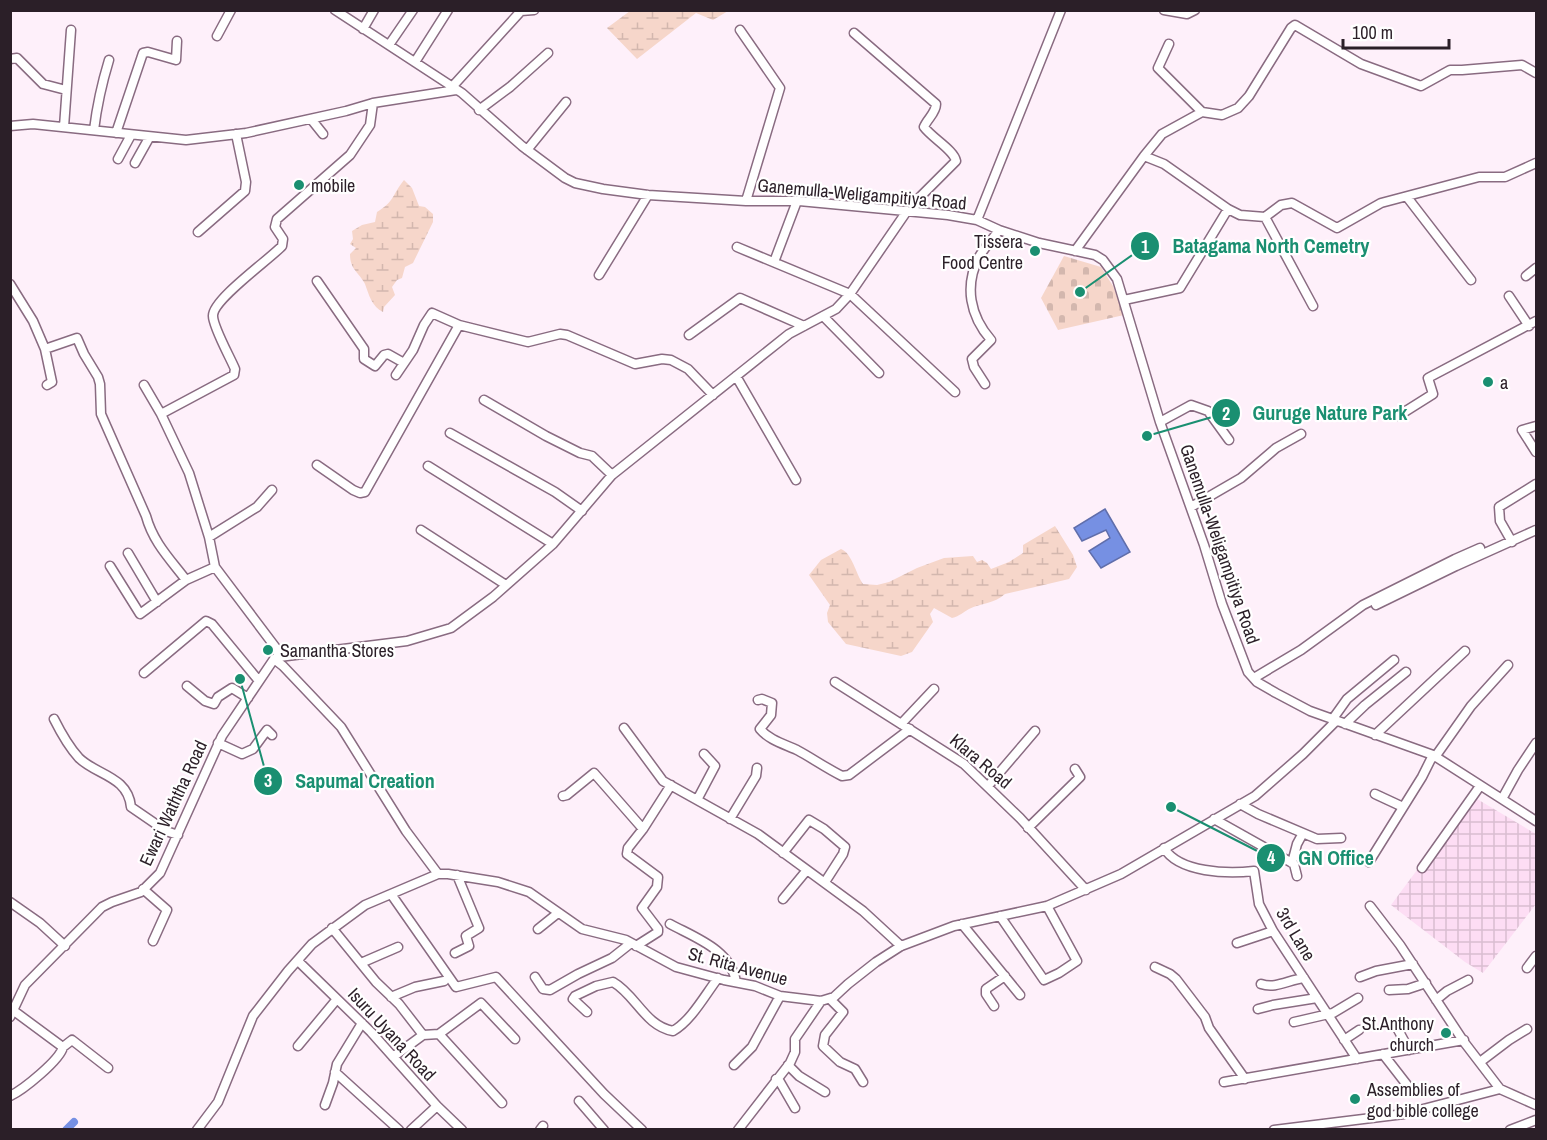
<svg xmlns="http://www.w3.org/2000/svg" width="1547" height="1140" font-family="'Archivo Narrow',sans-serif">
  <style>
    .industrial { fill: url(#industrial-grid) }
    .wetland { fill: url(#wetland-marsh) }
    .cemetery { fill: url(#cemetery-stones) }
    .water { fill: #7690e3; stroke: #606eab; stroke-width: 1.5 }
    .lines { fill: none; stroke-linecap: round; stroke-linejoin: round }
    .canal { stroke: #7690e3; stroke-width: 8 }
    .minor-casing { stroke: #896b81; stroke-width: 11 }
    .minor { stroke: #fff; stroke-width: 8 }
    .poi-dot { fill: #1a8f71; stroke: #fff; stroke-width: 2 }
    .labels { text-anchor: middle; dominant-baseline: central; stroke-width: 4.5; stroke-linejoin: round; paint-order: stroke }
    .poi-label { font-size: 18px; fill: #2b1f28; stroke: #fff; text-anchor: start }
    .street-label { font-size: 18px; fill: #2b1f28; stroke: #fff }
    .leader { fill: none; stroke: #1a8f71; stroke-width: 2 }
    .callout-dot { fill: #1a8f71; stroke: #fff; stroke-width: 2 }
    .mark-label { font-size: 18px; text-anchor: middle; font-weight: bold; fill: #fff }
    .callout-label { font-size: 20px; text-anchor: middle; font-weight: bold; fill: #1a8f71; stroke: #fff; stroke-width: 4.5; stroke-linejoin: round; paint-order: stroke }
  </style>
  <defs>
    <pattern id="industrial-grid" width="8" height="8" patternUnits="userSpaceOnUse" patternTransform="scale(1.5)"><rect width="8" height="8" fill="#fdddf4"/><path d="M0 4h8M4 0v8" fill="none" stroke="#d9bdd1"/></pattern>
    <pattern id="wetland-marsh" width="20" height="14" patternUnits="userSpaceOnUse" patternTransform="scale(1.5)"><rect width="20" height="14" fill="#f6d6ca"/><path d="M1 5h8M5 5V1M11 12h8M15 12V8" fill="none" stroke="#d3b7ae"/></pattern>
    <pattern id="cemetery-stones" width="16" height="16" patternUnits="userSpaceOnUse" patternTransform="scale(1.5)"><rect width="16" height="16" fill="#f6d6ca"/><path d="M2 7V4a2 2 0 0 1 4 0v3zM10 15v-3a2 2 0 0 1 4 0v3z" fill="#d3b7ae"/></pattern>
  </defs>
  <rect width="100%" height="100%" fill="#fef0fa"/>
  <!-- industrial -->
  <path class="industrial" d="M1472 796 1536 834V904L1483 973 1465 962 1391 905Z"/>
  <!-- wetland -->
  <path class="wetland" d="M630 11V10L728 11 713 20 696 13 637 59 607 28Z
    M404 180 412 188 419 206 425 207 433 214V222L413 263 405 267 402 278 397 280 392 287 395 295 384 307 383 312C372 307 369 295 365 284 359 272 350 270 350 254L356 248 350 244 353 239 352 231 362 225 375 222 377 212C395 201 392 195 404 180Z
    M1055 526 1073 555 1077 567 1069 579 1005 594C994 604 981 603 969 609 963 612 960 616 952 618L934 608 930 614 933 622 912 652 901 656 846 644 828 622 827 613 830 605 809 575 821 560 841 549C852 553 856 574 863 584L877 585 889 582 917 568 944 558 973 556 977 562 982 560 987 563 991 569 1009 562 1023 553V545Z"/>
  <!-- cemetery -->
  <path class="cemetery" d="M1064 256 1101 267 1113 286 1124 315 1058 330 1041 298Z"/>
  <!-- water -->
  <path class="water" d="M1105 509 1130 552 1101 568 1089 551 1110 538 1106 530 1082 541 1074 528Z"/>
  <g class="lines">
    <!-- canal -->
    <path class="canal" d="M66 1130 74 1122"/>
    <defs>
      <path id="minor" d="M335 10 462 93 522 146 565 178 575 183 603 189 648 195 746 201H799L948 215 977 220 999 230 1039 243 1095 255 1103 260 1117 279 1160 422 1204 545 1222 604 1248 672 1257 682 1276 693 1310 711 1433 755 1536 821
        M1164 10 1187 14 1195 10
        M363 29 374 10
        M740 30 780 88 746 201
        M854 33 936 104C936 113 927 119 924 127 932 138 954 150 956 161L916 201 914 211
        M217 36 231 10
        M1169 44 1158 68 1202 112
        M389 45 413 10
        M10 59 17 58 43 84 66 90
        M415 62 448 10
        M452 87 521 11 534 10
        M479 110 510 87 548 53
        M311 119 323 134
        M10 126 33 124 186 140 246 133 346 111 373 103 456 90
        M64 127 71 30
        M94 130C97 105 102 83 109 60
        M116 133 143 53 148 52 176 60 177 41
        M527 150 566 102
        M1144 156 1162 134 1202 112 1222 115 1238 108 1249 96 1291 28 1295 25 1361 64 1421 86 1450 70H1462L1522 65 1536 73
        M118 159 131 135
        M135 163 149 138
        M1407 197 1471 280
        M1265 217 1313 306
        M977 220 1061 10
        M198 232 245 191 246 182 236 134
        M737 247 850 294 955 392
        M1075 251 1144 156 1164 164 1228 209 1240 215 1265 217 1281 205 1292 203 1337 228 1381 203 1479 177H1505L1536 163
        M774 262 797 201
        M599 275 648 195
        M1526 276 1536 268
        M317 281 364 349V359L375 366 384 355 388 354 404 363
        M10 284 33 321 45 349 77 338 84 354 98 377 100 384 101 414 146 516C153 542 170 559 186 580L215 567
        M1509 296 1529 326
        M1124 300 1180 288 1228 209
        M823 316 879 373
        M689 335 740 298 804 326
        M45 349 52 382 47 385
        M396 375 413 350 424 325 432 313 459 325
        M736 376 796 480
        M985 384 974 367 972 359 991 340C970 316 964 286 979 257 984 248 993 239 999 230
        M144 385 161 414 189 473 209 537 215 567 276 648 279 657
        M484 400 546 436 580 453 592 456 612 475
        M161 414 234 375 235 369C230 357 213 327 213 316 212 300 270 259 282 246L283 239 275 227 277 219 350 155 370 125 373 103
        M1398 416 1433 394 1428 378 1536 321
        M1160 422 1191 405 1208 411 1229 440
        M1536 426 1522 430 1536 452
        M450 433 555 492 582 511
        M317 465 353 490 360 493 365 492 459 325 528 342 560 334 567 335 635 364 662 359 671 360 688 369 713 395
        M428 466 553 544
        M1191 507 1241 478 1276 448 1301 434
        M421 530 506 585
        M209 537 257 507 272 490
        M1512 542 1500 521 1499 507 1536 484
        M128 553 157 602
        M110 566 140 614 186 580
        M1376 605 1456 566 1536 530
        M274 659 279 657 407 641 451 628 493 597 553 544 612 475 789 334 836 309 850 294 907 211
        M274 659 283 666 341 727 406 831 438 874
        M144 673 206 621 212 624 259 681
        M1254 678 1301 650 1363 605 1455 559 1480 548
        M835 682 964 764 1020 818 1086 890
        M187 686 205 701 214 704 218 697 232 688 248 698
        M758 700 762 699 772 703 771 715 760 729C769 740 784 744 797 750 812 758 826 768 842 776L849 775 910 729
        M54 719C61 733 68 746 79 758 96 775 128 776 131 807L166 831 178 835
        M1332 720 1347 699 1394 660
        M901 724 934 689
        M1345 724 1365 705 1406 672
        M624 728 663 781 758 834 863 911 901 946
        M1375 735 1465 651
        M218 743 242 754 253 749 267 730 272 735
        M1435 757 1471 706 1508 665
        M988 786 1035 731
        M1375 794 1403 807
        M563 796 567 795 594 773 643 829 671 785
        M1502 799 1518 770 1536 743
        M697 800 715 766 704 754
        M1240 804 1258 814 1317 839 1341 838
        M730 819 756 776 757 768
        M1214 819 1294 864 1297 876
        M1028 828 1080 777 1075 769
        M1164 848C1179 873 1228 874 1254 871L1259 904 1273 931 1357 1059
        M783 853 809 820 824 829 845 847 843 854 825 882
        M1369 862 1422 777 1433 755
        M1292 863 1297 844 1303 833
        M1422 868 1480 786
        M143 889 167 910 153 941
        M391 894 456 987 496 977 604 1094 642 1130
        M783 899 807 870
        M10 902 40 923 65 946
        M1370 906 1400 945 1464 1042 1500 1089 1536 1105
        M1000 916 1044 980 1059 973 1077 961 1047 906
        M670 924C696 938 731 950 736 982
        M962 924 1020 995
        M332 928 376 982 399 1004 423 1035 439 1034 502 1103
        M538 929 558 913
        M1237 943 1273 931
        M636 946 658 932V929L642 908 657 887 658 877 627 854 628 848 643 829
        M455 953 469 946 466 936 479 928 457 875
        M298 961 371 1032 437 1106 462 1130
        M361 963 398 947
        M1155 967 1170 974 1176 979 1205 1017 1209 1028 1245 1079
        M1527 968 1536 956
        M535 977 543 989 550 990 578 974 612 958 631 943
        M1360 977 1376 971 1413 964
        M1261 984C1276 989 1288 980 1304 978
        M1389 990 1408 989 1426 983
        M391 997 415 987 444 981
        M830 999 843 1012 825 1035 823 1046 840 1062 855 1069 863 1082
        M1436 1000 1447 991 1468 980
        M994 1006 986 994V989L1005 976
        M1258 1009 1273 1005 1317 998
        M14 1011 60 1045 63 1047 72 1040 108 1068
        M587 1012 573 999 575 996 596 986 613 982C636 995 645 1026 673 1031 691 1021 705 995 718 978
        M10 1017 25 985 102 907 112 902 141 892 160 873 222 736 274 659
        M1294 1022 1333 1013 1358 998
        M1396 1026 1409 1050
        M439 1034 481 1003 515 1039
        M1344 1040 1359 1030
        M298 1046 337 999
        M1383 1054 1411 1090
        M393 1057 423 1035
        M1480 1062 1509 1040 1527 1029
        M734 1065 752 1047 780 996
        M788 1065 799 1076 825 1092
        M335 1072 399 1130
        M776 1079 780 1082 795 1108
        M1224 1082 1464 1040
        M10 1096C23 1090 60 1060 63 1047
        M579 1101 604 1130
        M325 1105 333 1083 337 1064 362 1023
        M197 1130 218 1102 253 1016 288 971 312 944 365 905 438 874H448L498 882 529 892 582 929 626 940 676 967 724 980 755 986 780 996 821 1001 834 997 848 984 876 962 901 946 954 926 1047 906 1121 874 1255 796 1303 754 1336 721
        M411 1130 437 1106
        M540 1130 543 1126
        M738 1130 790 1063 795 1052V1039L821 1001
        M1274 1130 1404 1114 1500 1089
        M1510 1130 1536 1120"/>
    </defs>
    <!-- minor casing -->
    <use href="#minor" class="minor-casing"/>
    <!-- minor -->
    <use href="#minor" class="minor"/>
  </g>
  <!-- markers -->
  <g class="poi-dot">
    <circle cx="299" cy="185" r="6"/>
    <circle cx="1035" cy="251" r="6"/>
    <circle cx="1488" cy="382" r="6"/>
    <circle cx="268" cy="650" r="6"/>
    <circle cx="1446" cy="1033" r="6"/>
    <circle cx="1355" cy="1099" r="6"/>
  </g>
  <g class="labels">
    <!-- poi labels -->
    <g class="poi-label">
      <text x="311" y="185">mobile</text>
      <text x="1023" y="241" text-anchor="end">Tissera<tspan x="1023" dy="21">Food Centre</tspan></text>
      <text x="1500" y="382">a</text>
      <text x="280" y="650">Samantha Stores</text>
      <text x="1434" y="1023" text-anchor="end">St.Anthony<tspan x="1434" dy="21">church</tspan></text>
      <text x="1367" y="1089">Assemblies of<tspan x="1367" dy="21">god bible college</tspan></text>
    </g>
    <!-- street labels -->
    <g class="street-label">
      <text transform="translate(862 194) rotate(5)">Ganemulla-Weligampitiya Road</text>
      <text transform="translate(1220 544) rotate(71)">Ganemulla-Weligampitiya Road</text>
      <text transform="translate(981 761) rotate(40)">Klara Road</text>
      <text transform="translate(173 803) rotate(-65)">Ewari Waththa Road</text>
      <text transform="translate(1296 934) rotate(59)">3rd Lane</text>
      <text transform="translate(738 966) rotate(15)">St. Rita Avenue</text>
      <text transform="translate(392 1034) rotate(47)">Isuru Uyana Road</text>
    </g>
  </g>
  <!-- callouts -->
  <path class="leader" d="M1080 292L1145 246M1147 436L1226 413M240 679L268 781M1171 807L1271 858"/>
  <g class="callout-dot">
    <circle cx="1080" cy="292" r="6"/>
    <circle cx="1147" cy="436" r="6"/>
    <circle cx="240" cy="679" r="6"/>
    <circle cx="1171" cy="807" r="6"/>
    <circle cx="1145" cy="246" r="15"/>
    <circle cx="1226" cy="413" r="15"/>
    <circle cx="268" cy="781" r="15"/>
    <circle cx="1271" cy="858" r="15"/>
  </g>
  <g class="mark-label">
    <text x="1145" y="253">1</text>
    <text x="1226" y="420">2</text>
    <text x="268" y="787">3</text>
    <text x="1271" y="864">4</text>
  </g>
  <g class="callout-label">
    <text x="1271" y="253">Batagama North Cemetry</text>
    <text x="1330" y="420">Guruge Nature Park</text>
    <text x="365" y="788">Sapumal Creation</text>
    <text x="1336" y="865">GN Office</text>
  </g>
  <!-- border -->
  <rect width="1547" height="1140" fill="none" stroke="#2b1f28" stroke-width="24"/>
  <!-- scale -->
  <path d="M1343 39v9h106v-9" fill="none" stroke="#2b1f28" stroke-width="3"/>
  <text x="1352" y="39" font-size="18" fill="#2b1f28" stroke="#ffffff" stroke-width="4.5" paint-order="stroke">100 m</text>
</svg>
